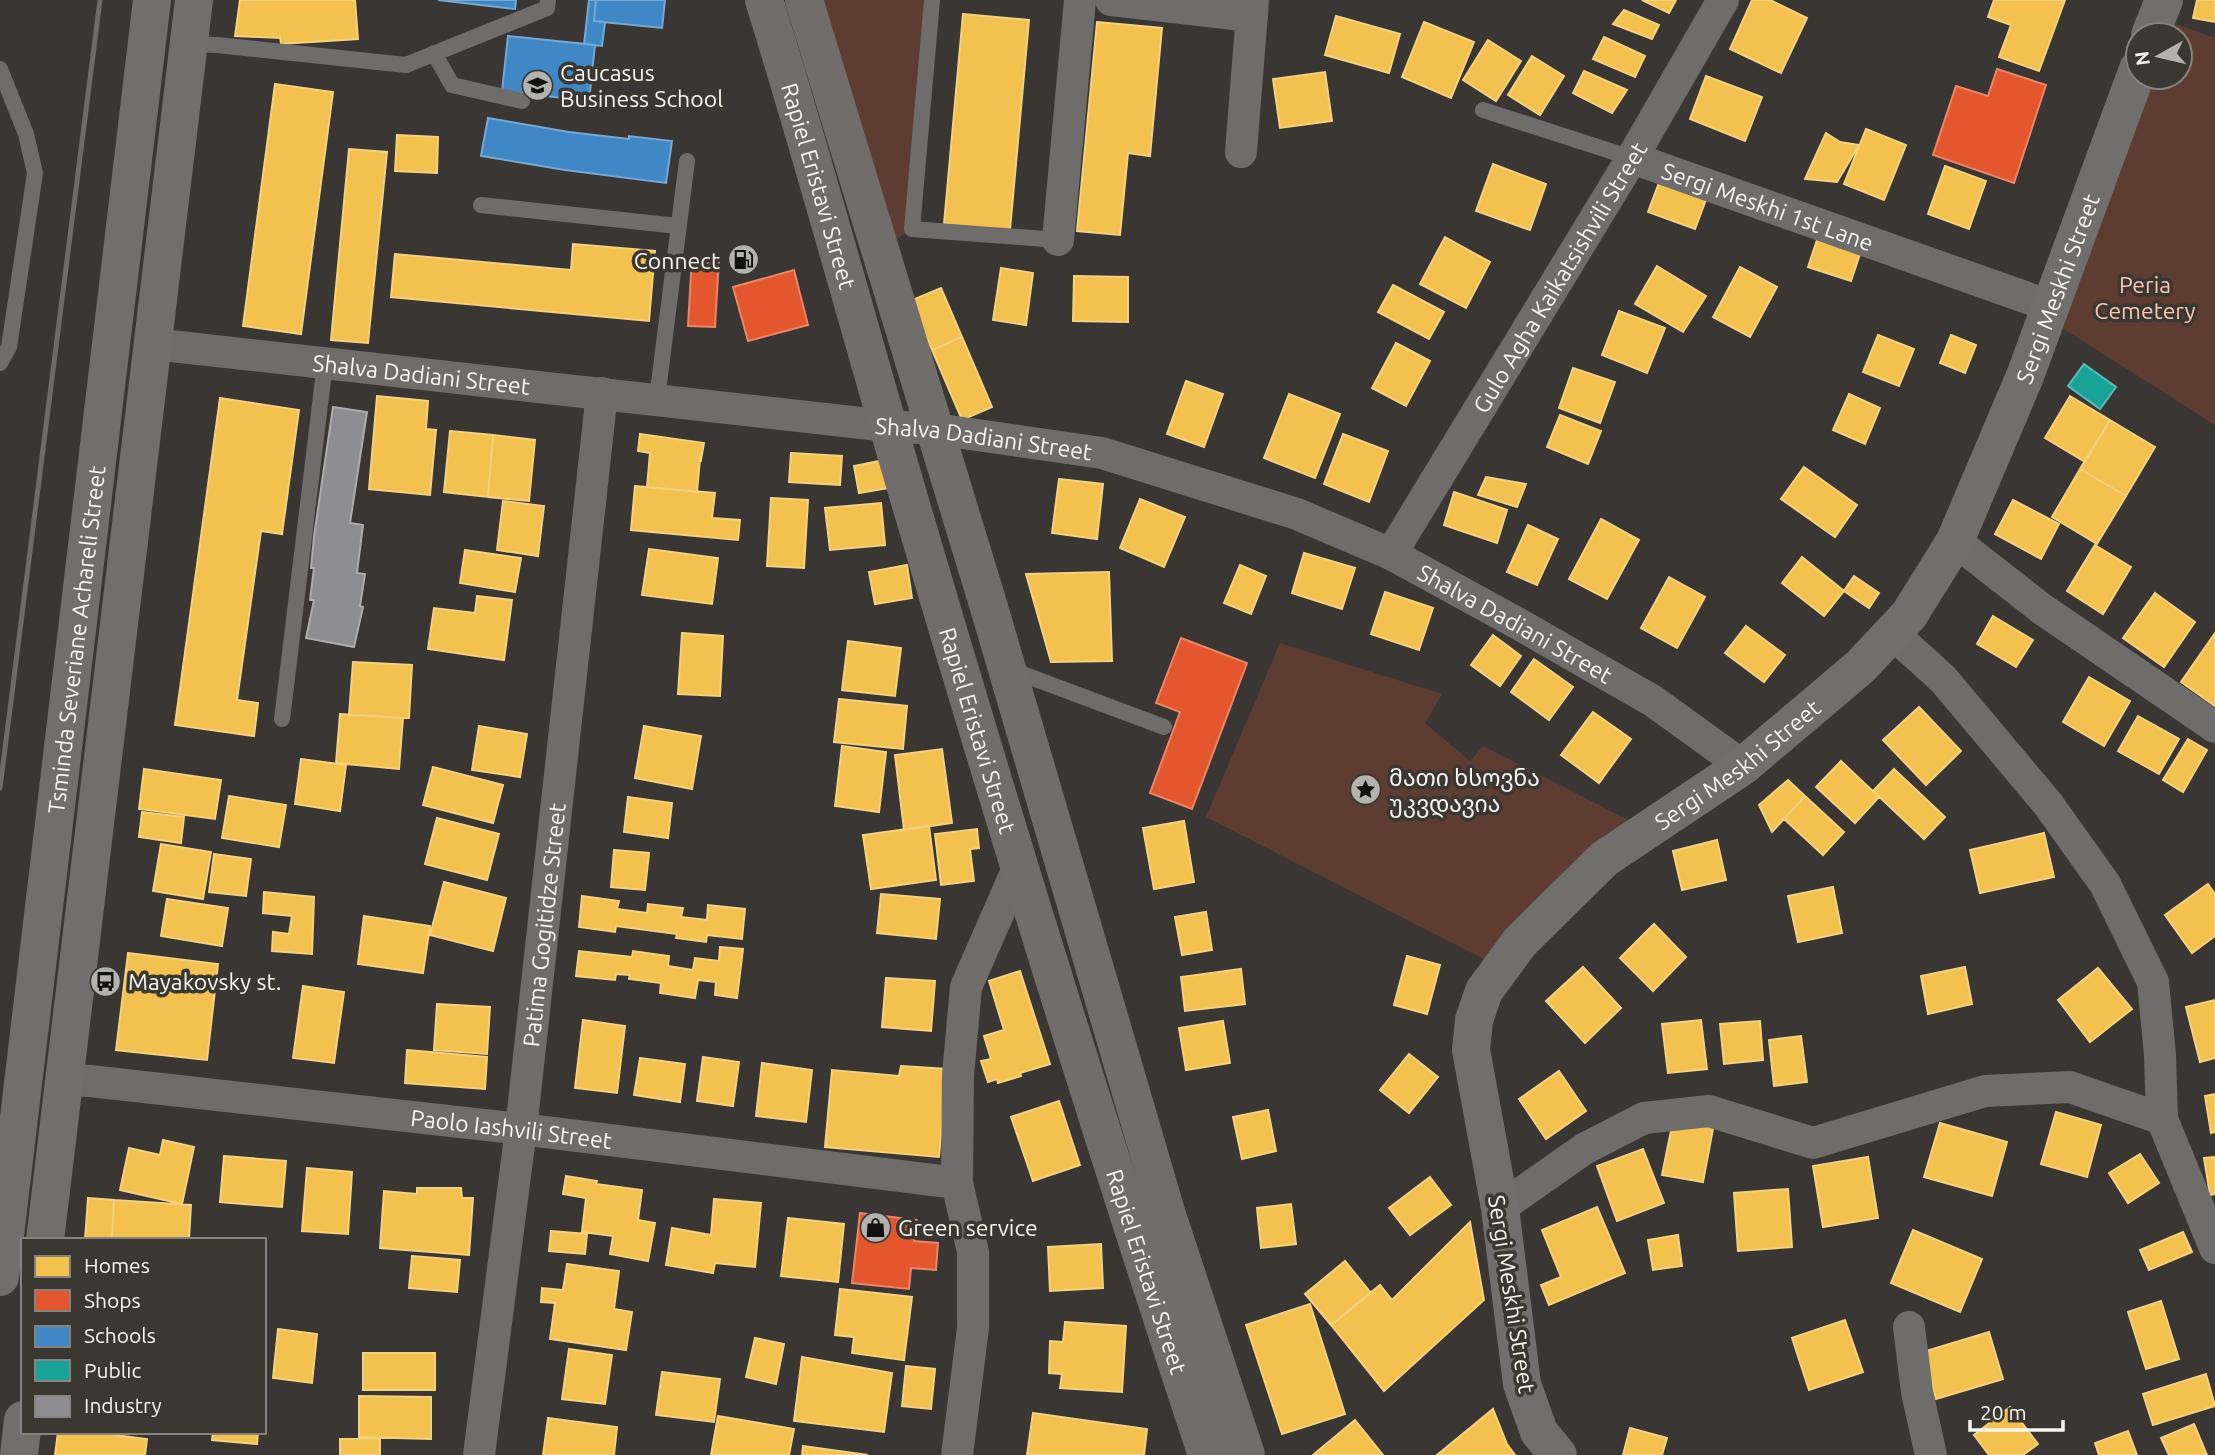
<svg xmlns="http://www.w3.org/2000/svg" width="2215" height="1455" font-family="Ubuntu,'Noto Sans Georgian',sans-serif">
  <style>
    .green { fill: #5d3d31 }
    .homes { fill: #f2c14e; stroke: #f4d17f; stroke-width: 2 }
    .shops { fill: #e4572e; stroke: #ea8668; stroke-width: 2 }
    .schools { fill: #3f88c5; stroke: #76a9d2; stroke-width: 2 }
    .public { fill: #17a398; stroke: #5abcb3; stroke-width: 2 }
    .industry { fill: #8d8d92; stroke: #adacae; stroke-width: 2 }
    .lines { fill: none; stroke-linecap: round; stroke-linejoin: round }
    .lane { stroke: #6f6d6c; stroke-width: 16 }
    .street { stroke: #6f6d6c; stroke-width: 32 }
    .secondary { stroke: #716f6e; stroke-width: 38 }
    .primary { stroke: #706d6b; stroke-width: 38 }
    .rail { stroke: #6e6c6a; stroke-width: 5 }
    .labels { text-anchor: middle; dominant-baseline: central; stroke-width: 7; stroke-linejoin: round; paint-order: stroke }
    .poi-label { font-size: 23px; fill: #f7f5f1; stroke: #3b3731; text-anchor: start }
    .street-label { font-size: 23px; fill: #f7f5f1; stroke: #3b3731 }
    .park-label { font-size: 23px; fill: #fdc6b2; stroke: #3b3731 }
  </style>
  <rect width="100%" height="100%" fill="#393633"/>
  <!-- green -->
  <path class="green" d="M804 0H932L912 229 880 250Z
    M2171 22 2215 38V425L2059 326 2151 77H2180V35H2166Z
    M1280 643 1442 694 1425 723 1470 761 1483 746 1648 830 1501 968 1206 817Z"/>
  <!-- homes -->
  <path class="homes" d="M240 0H355L358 39 281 44 280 36V38L235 36Z
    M1642 0H1676L1669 13Z
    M1752 0H1770L1807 18 1781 73 1730 49Z
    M1994 0H2065L2039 71 1999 57 2011 25 1988 17Z
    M2197 0H2215V22L2193 18Z
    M1624 10 1659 25 1652 39 1613 24Z
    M963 14 1029 20 1010 230 944 224Z
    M1336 16 1400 34 1389 73 1325 55Z
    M1097 22 1162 28 1150 156 1128 153 1120 235 1077 231Z
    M1424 22 1474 42 1451 98 1402 77Z
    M1604 37 1645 56 1635 77 1593 59Z
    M1488 40 1521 61 1496 101 1463 80Z
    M1532 56 1564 76 1540 115 1508 95Z
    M1584 71 1627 90 1612 113 1573 93Z
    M1325 72 1332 121 1280 128 1273 79Z
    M1706 76 1762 97 1745 141 1690 119Z
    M275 84 333 92 301 334 243 326Z
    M1866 129 1906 145 1884 200 1844 184Z
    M1826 133 1840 142 1859 145 1837 182 1805 179Z
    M397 135 438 137 437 173 395 171Z
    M349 149 387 152 368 343 331 340Z
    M1493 164 1546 184 1530 230 1476 211Z
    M1945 166 1986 181 1969 229 1928 214Z
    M1660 180 1707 197 1695 229 1648 212Z
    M1445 237 1490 262 1466 308 1420 284Z
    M1817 240 1860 254 1851 281 1808 267Z
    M573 244 655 251 649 321 391 297 395 254 571 270Z
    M1657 266 1706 296 1683 332 1635 304Z
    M1740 267 1777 287 1750 337 1713 317Z
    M1001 268 1033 273 1026 325 993 320Z
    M1074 276 1128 277V322L1073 321Z
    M1393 285 1444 312 1429 339 1378 312Z
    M941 288 962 337 932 350 910 301Z
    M1619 311 1665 328 1647 373 1602 355Z
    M1878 335 1914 349 1899 386 1863 372Z
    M1951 335 1976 345 1965 373 1940 363Z
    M962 337 992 407 962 420 932 350Z
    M1396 343 1430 361 1406 406 1372 388Z
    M1573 368 1615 382 1600 423 1559 408Z
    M1186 381 1223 394 1204 447 1167 434Z
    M1289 394 1340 414 1315 478 1264 458Z
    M1849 394 1880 408 1865 444 1833 430Z
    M377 396 428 401 426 429 436 430 430 495 369 489Z
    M2070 396 2110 420 2085 462 2045 438Z
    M220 398 299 410 282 534 261 531 237 700 258 703 254 736 175 725Z
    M1560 415 1601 431 1588 464 1547 447Z
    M2110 420 2155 447 2126 496 2080 469Z
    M450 431 493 435 488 497 444 492Z
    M640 434 704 443 701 460 700 459 697 492 647 487 650 453 638 451Z
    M1343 434 1388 451 1369 502 1324 484Z
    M493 435 535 440 529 501 488 497Z
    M791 453 842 456 840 485 789 482Z
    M884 460 889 488 859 493 854 466Z
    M1804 467 1857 505 1835 537 1781 499Z
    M2080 469 2126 496 2097 544 2052 517Z
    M1486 477 1526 484 1517 507 1478 495Z
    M1059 479 1103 484 1097 539 1052 533Z
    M635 486 715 493 712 518 740 520 738 540 631 530Z
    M1454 492 1507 510 1497 543 1444 525Z
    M771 498 808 500 804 568 767 566Z
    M1140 499 1185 517 1164 567 1120 548Z
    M2013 500 2059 524 2041 559 1995 534Z
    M503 501 544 506 538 556 497 550Z
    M881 503 885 545 830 550 825 508Z
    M1601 519 1639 540 1607 599 1569 579Z
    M1528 525 1558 539 1537 585 1507 572Z
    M2095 545 2131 567 2103 614 2067 591Z
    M649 549 718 558 712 604 642 595Z
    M465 550 521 558 515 592 460 583Z
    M1304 553 1355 568 1342 609 1292 593Z
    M1802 557 1844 591 1824 616 1782 583Z
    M907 565 912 598 875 604 869 572Z
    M1240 565 1266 576 1251 614 1224 603Z
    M1109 572 1112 661 1051 662 1026 574Z
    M1854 576 1879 593 1869 608 1844 591Z
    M1669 577 1705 597 1677 648 1641 628Z
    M1385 592 1433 608 1419 650 1371 634Z
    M2155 593 2195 622 2164 667 2123 638Z
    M477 596 512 600 504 660 428 649 434 608 475 613Z
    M1993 616 2033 640 2016 667 1977 644Z
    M1746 626 1785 655 1764 682 1725 653Z
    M682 633 723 636 720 696 678 694Z
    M2215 633V706L2181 682Z
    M1493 635 1521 656 1500 686 1471 665Z
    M848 641 901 648 895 696 842 690Z
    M1534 659 1573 687 1549 720 1511 692Z
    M353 662 412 665 409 718 349 715Z
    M2089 677 2130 701 2104 746 2063 722Z
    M839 699 907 706 903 749 834 742Z
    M1919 707 1961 751 1926 785 1883 740Z
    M1593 712 1631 739 1599 783 1561 755Z
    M340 714 403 718 399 769 336 763Z
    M2138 716 2179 739 2159 774 2118 751Z
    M479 726 527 734 520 777 472 770Z
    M644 726 701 736 692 789 635 778Z
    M2188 739 2207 750 2183 792 2163 780Z
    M842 746 886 752 879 812 835 806Z
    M942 749 952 823 904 830 895 755Z
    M301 759 346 765 340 811 295 804Z
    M1841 761 1879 797 1855 823 1816 787Z
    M433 767 503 785 493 823 423 805Z
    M144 769 221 780 215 819 139 809Z
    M1894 769 1945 817 1924 839 1873 791Z
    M1788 780 1805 796 1772 832 1759 805Z
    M229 796 286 805 279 847 222 838Z
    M1805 796 1844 832 1823 855 1784 819Z
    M628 797 672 803 668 838 624 832Z
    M142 812 184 817 181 843 139 837Z
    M437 818 499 834 487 880 425 864Z
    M1184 821 1194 882 1154 889 1143 828Z
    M929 826 936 880 871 889 863 835Z
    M977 829 979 848 970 849 974 881 941 885 935 834Z
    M2044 833 2054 877 1980 893 1970 850Z
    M1717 840 1726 880 1682 890 1673 851Z
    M161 844 211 852 203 899 153 891Z
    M614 850 649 853 645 890 611 887Z
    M214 854 251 859 246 896 209 892Z
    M444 882 506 898 493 951 430 935Z
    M2208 884 2215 894V936L2192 953 2165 915Z
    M1833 887 1842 933 1798 942 1788 896Z
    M264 892 314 897 312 954 272 951 273 932 289 934 292 916 263 913Z
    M881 894 940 899 936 939 877 933Z
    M582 896 619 901 617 909 647 913 648 904 683 908 681 917 707 920 708 905 745 909 742 939 707 935 706 942 676 938 677 934 616 926 615 932 579 927Z
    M167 899 228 908 222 946 161 936Z
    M1206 912 1212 950 1182 955 1175 917Z
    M364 916 430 926 423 973 358 964Z
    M1654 924 1686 957 1653 991 1620 958Z
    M720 947 743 949 737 998 715 995 716 982 698 980 695 998 660 993 661 983 629 979 630 975 616 974 615 980 576 976 579 951 632 957 633 951 669 956 668 966 693 970 695 958 719 961Z
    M128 953 218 964 207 1060 116 1050Z
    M1407 956 1440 965 1427 1014 1394 1005Z
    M1583 967 1621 1008 1585 1043 1546 1001Z
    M1965 967 1972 1004 1928 1014 1921 976Z
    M2098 968 2132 1009 2090 1042 2058 1000Z
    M1241 969 1245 1004 1185 1011 1181 977Z
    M1020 971 1050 1064 1020 1073 1021 1076 998 1083 997 1079 988 1082 981 1061 991 1059 984 1036 1004 1030 989 981Z
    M886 978 935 981 931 1031 882 1027Z
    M303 986 344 992 334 1063 293 1058Z
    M2215 1000V1058L2200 1062 2186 1007Z
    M437 1004 490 1007 487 1054 434 1050Z
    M583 1020 625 1026 617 1093 575 1088Z
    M1701 1020 1707 1069 1668 1073 1662 1024Z
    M1223 1021 1230 1063 1186 1070 1179 1028Z
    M1760 1021 1763 1060 1724 1064 1720 1024Z
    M1801 1036 1807 1082 1774 1086 1769 1040Z
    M407 1050 487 1057 485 1089 405 1083Z
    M1409 1054 1438 1077 1409 1113 1380 1090Z
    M703 1057 739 1062 733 1106 697 1101Z
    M640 1058 685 1064 680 1102 634 1095Z
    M762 1063 812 1070 806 1122 756 1116Z
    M901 1066 947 1069 939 1157 825 1147 832 1070 899 1076Z
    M1559 1071 1586 1111 1546 1139 1519 1099Z
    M2215 1094V1132L2211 1133 2205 1096Z
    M1059 1101 1080 1165 1033 1181 1011 1117Z
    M1268 1110 1276 1151 1242 1159 1233 1117Z
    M1675 1111 1715 1118 1703 1182 1662 1175Z
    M2056 1112 2101 1125 2087 1177 2041 1164Z
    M1940 1123 2007 1142 1992 1196 1924 1177Z
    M163 1140 194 1147 182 1204 120 1190 129 1148 160 1155Z
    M1643 1149 1664 1203 1617 1221 1597 1166Z
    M2140 1154 2159 1183 2128 1203 2109 1173Z
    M224 1156 286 1161 282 1207 220 1202Z
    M1868 1157 1878 1218 1823 1227 1813 1166Z
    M2215 1157V1194L2210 1195 2204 1158Z
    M307 1168 352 1172 348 1234 302 1231Z
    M566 1176 597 1181 596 1184 642 1190 638 1220 655 1223 648 1261 610 1254 613 1236 582 1232 586 1198 563 1194Z
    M1430 1177 1451 1205 1410 1235 1389 1208Z
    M417 1188H461L462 1198H473L469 1255 380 1248 384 1191 417 1194Z
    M1788 1189 1792 1247 1738 1251 1734 1193Z
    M88 1198 114 1200 112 1240H85Z
    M714 1199 761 1203 755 1267 715 1263 713 1273 666 1265 672 1228 711 1235Z
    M114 1200 191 1205 189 1240H112Z
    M1291 1204 1296 1244 1261 1248 1257 1208Z
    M1597 1207 1625 1273 1549 1305 1541 1285 1561 1277 1542 1230Z
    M788 1218 844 1224 838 1282 781 1276Z
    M1470 1222 1484 1300 1384 1391 1331 1325 1380 1285 1392 1300Z
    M1913 1230 1982 1259 1960 1312 1891 1283Z
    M551 1231 587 1234 585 1254 549 1251Z
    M2183 1232 2192 1252 2149 1270 2140 1250Z
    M1678 1235 1682 1266 1653 1270 1648 1240Z
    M1101 1244 1103 1288 1050 1291 1048 1247Z
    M412 1256 460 1260 457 1292 409 1288Z
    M1345 1261 1371 1293 1331 1325 1305 1294Z
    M567 1264 619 1271 614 1309 632 1312 626 1350 550 1339 555 1303 541 1302 542 1288 563 1290Z
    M840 1289 912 1297 904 1360 852 1353 854 1337 835 1335Z
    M2161 1301 2179 1359 2146 1369 2128 1312Z
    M1310 1304 1345 1414 1282 1434 1246 1325Z
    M1845 1320 1863 1372 1809 1390 1792 1338Z
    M1065 1322 1126 1326 1122 1392 1060 1388 1062 1374 1049 1373 1050 1341 1063 1342Z
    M278 1329 317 1334 312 1383 273 1378Z
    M1989 1332 2003 1379 1936 1399 1923 1352Z
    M755 1338 784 1344 776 1384 746 1377Z
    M569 1349 612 1355 605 1404 562 1399Z
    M363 1353H435V1390H363Z
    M802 1357 892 1373 884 1432 794 1421Z
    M906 1366 935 1369 931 1409 902 1406Z
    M662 1372 720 1379 714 1422 656 1415Z
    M2206 1374 2215 1406 2153 1425 2143 1394Z
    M359 1396 431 1397V1439L359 1437Z
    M2010 1407 2038 1444 2023 1455H1989L1974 1435Z
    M1493 1409 1507 1444 1515 1455H1437Z
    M1033 1413 1147 1429 1144 1455H1027Z
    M718 1416 794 1429 789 1455H711Z
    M548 1418 617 1427 614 1455H543Z
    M1355 1420 1383 1455H1313Z
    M2194 1424 2207 1455H2169L2161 1438Z
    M1630 1428 1667 1438 1662 1455H1623Z
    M2128 1431 2137 1455H2099L2095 1443Z
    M58 1432H92L147 1439 145 1455H55Z
    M213 1432H258L257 1444 212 1440Z
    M380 1438V1455H340V1439Z
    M803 1446 868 1455H802Z"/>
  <!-- shops -->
  <path class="shops" d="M1997 69 2046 85 2014 183 1933 155 1956 86 1988 96Z
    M692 257 719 259 715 327 688 326Z
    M794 270 808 325 748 341 733 287Z
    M1181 638 1247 663 1192 809 1150 793 1180 712 1156 703Z
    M860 1213 917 1220 914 1241 938 1243 936 1270 911 1268 909 1289 852 1283Z"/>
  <!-- schools -->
  <path class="schools" d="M438 0H516L515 9Z
    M589 0H596L594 21 605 22 602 46 584 44Z
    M596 0H665L662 28 594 21Z
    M508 36 595 45 589 101 502 91Z
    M488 118 569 132 629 139V136L672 141 666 183 565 170 481 156Z"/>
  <!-- public -->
  <path class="public" d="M2084 364 2116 387 2100 409 2068 386Z"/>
  <!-- industry -->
  <path class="industry" d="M333 407 367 412 350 523 363 525 357 573 365 574 360 606 363 607 354 647 306 638 314 600H310L314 568H311L314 536Z"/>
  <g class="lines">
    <!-- lane -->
    <path class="lane" d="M932 0 912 229 1058 240
      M189 44 217 45 406 65 547 8 548 0
      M434 53 452 85 522 101
      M0 69 26 134 35 173 9 347 0 363
      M1483 110 1632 158
      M481 205 678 226
      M657 399 687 161
      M1009 669 1164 727
      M282 719 325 363"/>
    <!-- street -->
    <g class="street">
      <path d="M1111 0 1252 16"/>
      <path d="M1241 152 1253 0"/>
      <path id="s1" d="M1632 158 2050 306"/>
      <path d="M1058 240 1080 0"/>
      <path id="s2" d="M153 344 888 426 935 429 1102 453 1297 514 1391 554 1517 623 1653 701 1743 766"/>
      <path d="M1955 541 2042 609 2215 727"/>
      <path id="s3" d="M1391 554 1632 158 1723 0"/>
      <path d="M1892 633 1943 679 2048 804 2105 884 2153 982 2160 1055 2162 1119 2215 1248"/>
      <path id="s4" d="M64 1080 90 1081 521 1129 957 1183"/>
      <path d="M1500 1208 1584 1149 1644 1118 1709 1111 1813 1143 1985 1091 2070 1087 2162 1119"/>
      <path d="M1909 1327 1917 1392 1931 1455"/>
      <path id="s5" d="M479 1455 521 1129 602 393"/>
      <path d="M957 1455 973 1328V1252L957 1183 958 1075 966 987 1019 866"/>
    </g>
    <!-- secondary -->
    <g class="secondary">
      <path d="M2150 35 2164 0"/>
      <path d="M45 1240 194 0"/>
      <path id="s6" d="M0 1277 152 0"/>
      <path d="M19 1455 23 1420"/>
      <path id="s7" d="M1558 1455 1539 1432 1522 1384 1500 1208 1471 1050 1474 1020 1484 991 1520 942 1604 859 1743 766 1860 667 1909 615 1955 541 2025 376 2138 69"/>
    </g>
    <!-- primary -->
    <g class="primary">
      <path id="s8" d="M764 0C808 141 847 284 888 426 988 771 1094 1114 1207 1455"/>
      <path d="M804 0 988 604 1167 1215 1246 1455"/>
    </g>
    <!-- rail -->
    <path class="rail" d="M0 788 100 0"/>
  </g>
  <!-- icons -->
  <defs>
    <symbol id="school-disc" viewBox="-11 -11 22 22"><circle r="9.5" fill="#b4b2ae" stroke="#3b3731"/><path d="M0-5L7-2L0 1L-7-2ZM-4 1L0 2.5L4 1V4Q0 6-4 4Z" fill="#111"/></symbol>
    <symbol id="fuel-disc" viewBox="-11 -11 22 22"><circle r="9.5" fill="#b4b2ae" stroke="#3b3731"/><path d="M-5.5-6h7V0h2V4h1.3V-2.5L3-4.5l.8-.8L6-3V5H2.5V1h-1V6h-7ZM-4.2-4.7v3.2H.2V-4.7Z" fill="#111"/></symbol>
    <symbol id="sight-disc" viewBox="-11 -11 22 22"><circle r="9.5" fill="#b4b2ae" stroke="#3b3731"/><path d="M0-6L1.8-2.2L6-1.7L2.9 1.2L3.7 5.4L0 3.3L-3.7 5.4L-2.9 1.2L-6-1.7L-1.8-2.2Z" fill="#111"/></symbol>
    <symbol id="bus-disc" viewBox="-11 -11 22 22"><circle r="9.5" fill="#b4b2ae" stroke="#3b3731"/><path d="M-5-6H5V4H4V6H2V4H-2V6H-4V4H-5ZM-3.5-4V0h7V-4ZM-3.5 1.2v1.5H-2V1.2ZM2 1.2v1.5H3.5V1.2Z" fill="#111"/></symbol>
    <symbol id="shop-disc" viewBox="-11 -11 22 22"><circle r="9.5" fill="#b4b2ae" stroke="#3b3731"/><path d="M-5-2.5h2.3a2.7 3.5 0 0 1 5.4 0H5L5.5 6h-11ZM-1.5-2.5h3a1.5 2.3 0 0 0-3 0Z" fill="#111"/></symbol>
  </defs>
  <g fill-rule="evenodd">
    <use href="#school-disc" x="520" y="68" width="35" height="35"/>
    <use href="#fuel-disc" x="726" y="242" width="35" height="35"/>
    <use href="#sight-disc" x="1348" y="772" width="35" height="35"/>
    <use href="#bus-disc" x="88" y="964" width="35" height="35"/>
    <use href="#shop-disc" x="858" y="1210" width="35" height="35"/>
  </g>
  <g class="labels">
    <!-- poi labels -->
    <g class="poi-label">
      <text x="560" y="72">Caucasus<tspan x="560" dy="26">Business School</tspan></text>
      <text x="720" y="260" text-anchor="end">Connect</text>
      <text x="1389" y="777">მათი ხსოვნა<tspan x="1389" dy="26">უკვდავია</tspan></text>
      <text x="128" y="981">Mayakovsky st.</text>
      <text x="898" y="1227">Green service</text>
    </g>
    <!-- street labels -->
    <g class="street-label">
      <text stroke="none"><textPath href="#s8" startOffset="194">Rapiel Eristavi Street</textPath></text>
      <text stroke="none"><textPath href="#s1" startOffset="144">Sergi Meskhi 1st Lane</textPath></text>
      <text stroke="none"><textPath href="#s3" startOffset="324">Gulo Agha Kaikatsishvili Street</textPath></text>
      <text stroke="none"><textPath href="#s7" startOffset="1410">Sergi Meskhi Street</textPath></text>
      <text stroke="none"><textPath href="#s2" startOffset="270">Shalva Dadiani Street</textPath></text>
      <text stroke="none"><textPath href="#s2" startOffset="836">Shalva Dadiani Street</textPath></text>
      <text stroke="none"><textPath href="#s2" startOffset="1404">Shalva Dadiani Street</textPath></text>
      <text stroke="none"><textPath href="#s6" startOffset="642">Tsminda Severiane Achareli Street</textPath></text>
      <text stroke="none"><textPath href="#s8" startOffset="761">Rapiel Eristavi Street</textPath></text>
      <text stroke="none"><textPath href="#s7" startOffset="822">Sergi Meskhi Street</textPath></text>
      <text stroke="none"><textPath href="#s5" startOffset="534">Patima Gogitidze Street</textPath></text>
      <text stroke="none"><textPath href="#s4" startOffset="450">Paolo Iashvili Street</textPath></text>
      <text stroke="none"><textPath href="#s8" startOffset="1328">Rapiel Eristavi Street</textPath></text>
      <text transform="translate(1512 1294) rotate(81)">Sergi Meskhi Street</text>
    </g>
    <!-- park labels -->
    <g class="park-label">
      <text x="2145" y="284">Peria<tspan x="2145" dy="26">Cemetery</tspan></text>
    </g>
  </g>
  <!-- legend -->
  <rect x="21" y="1238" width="245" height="196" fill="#3b3731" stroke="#86837e" stroke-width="2"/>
  <rect x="35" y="1256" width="35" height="21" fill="#f2c14e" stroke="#86837e" stroke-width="2"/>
  <text x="84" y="1273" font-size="21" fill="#f7f5f1">Homes</text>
  <rect x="35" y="1290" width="35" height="21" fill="#e4572e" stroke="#86837e" stroke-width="2"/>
  <text x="84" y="1308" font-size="21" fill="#f7f5f1">Shops</text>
  <rect x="35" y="1326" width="35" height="21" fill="#3f88c5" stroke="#86837e" stroke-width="2"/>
  <text x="84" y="1343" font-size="21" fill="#f7f5f1">Schools</text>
  <rect x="35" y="1360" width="35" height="21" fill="#17a398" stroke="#86837e" stroke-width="2"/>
  <text x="84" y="1378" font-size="21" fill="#f7f5f1">Public</text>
  <rect x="35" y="1396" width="35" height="21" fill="#8d8d92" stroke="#86837e" stroke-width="2"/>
  <text x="84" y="1413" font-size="21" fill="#f7f5f1">Industry</text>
  <!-- north arrow -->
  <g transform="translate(2159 56) rotate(262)"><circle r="33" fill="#3b3731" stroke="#86837e" stroke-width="2"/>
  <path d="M0-5L12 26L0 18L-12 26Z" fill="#b4b2ae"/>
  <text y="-10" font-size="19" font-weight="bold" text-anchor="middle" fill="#f7f5f1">N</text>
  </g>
  <!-- scale -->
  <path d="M1970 1420v10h93v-10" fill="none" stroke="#f7f5f1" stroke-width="3.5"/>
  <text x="1980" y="1420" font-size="21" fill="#f7f5f1" stroke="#3b3731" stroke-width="5" paint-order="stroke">20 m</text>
</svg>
